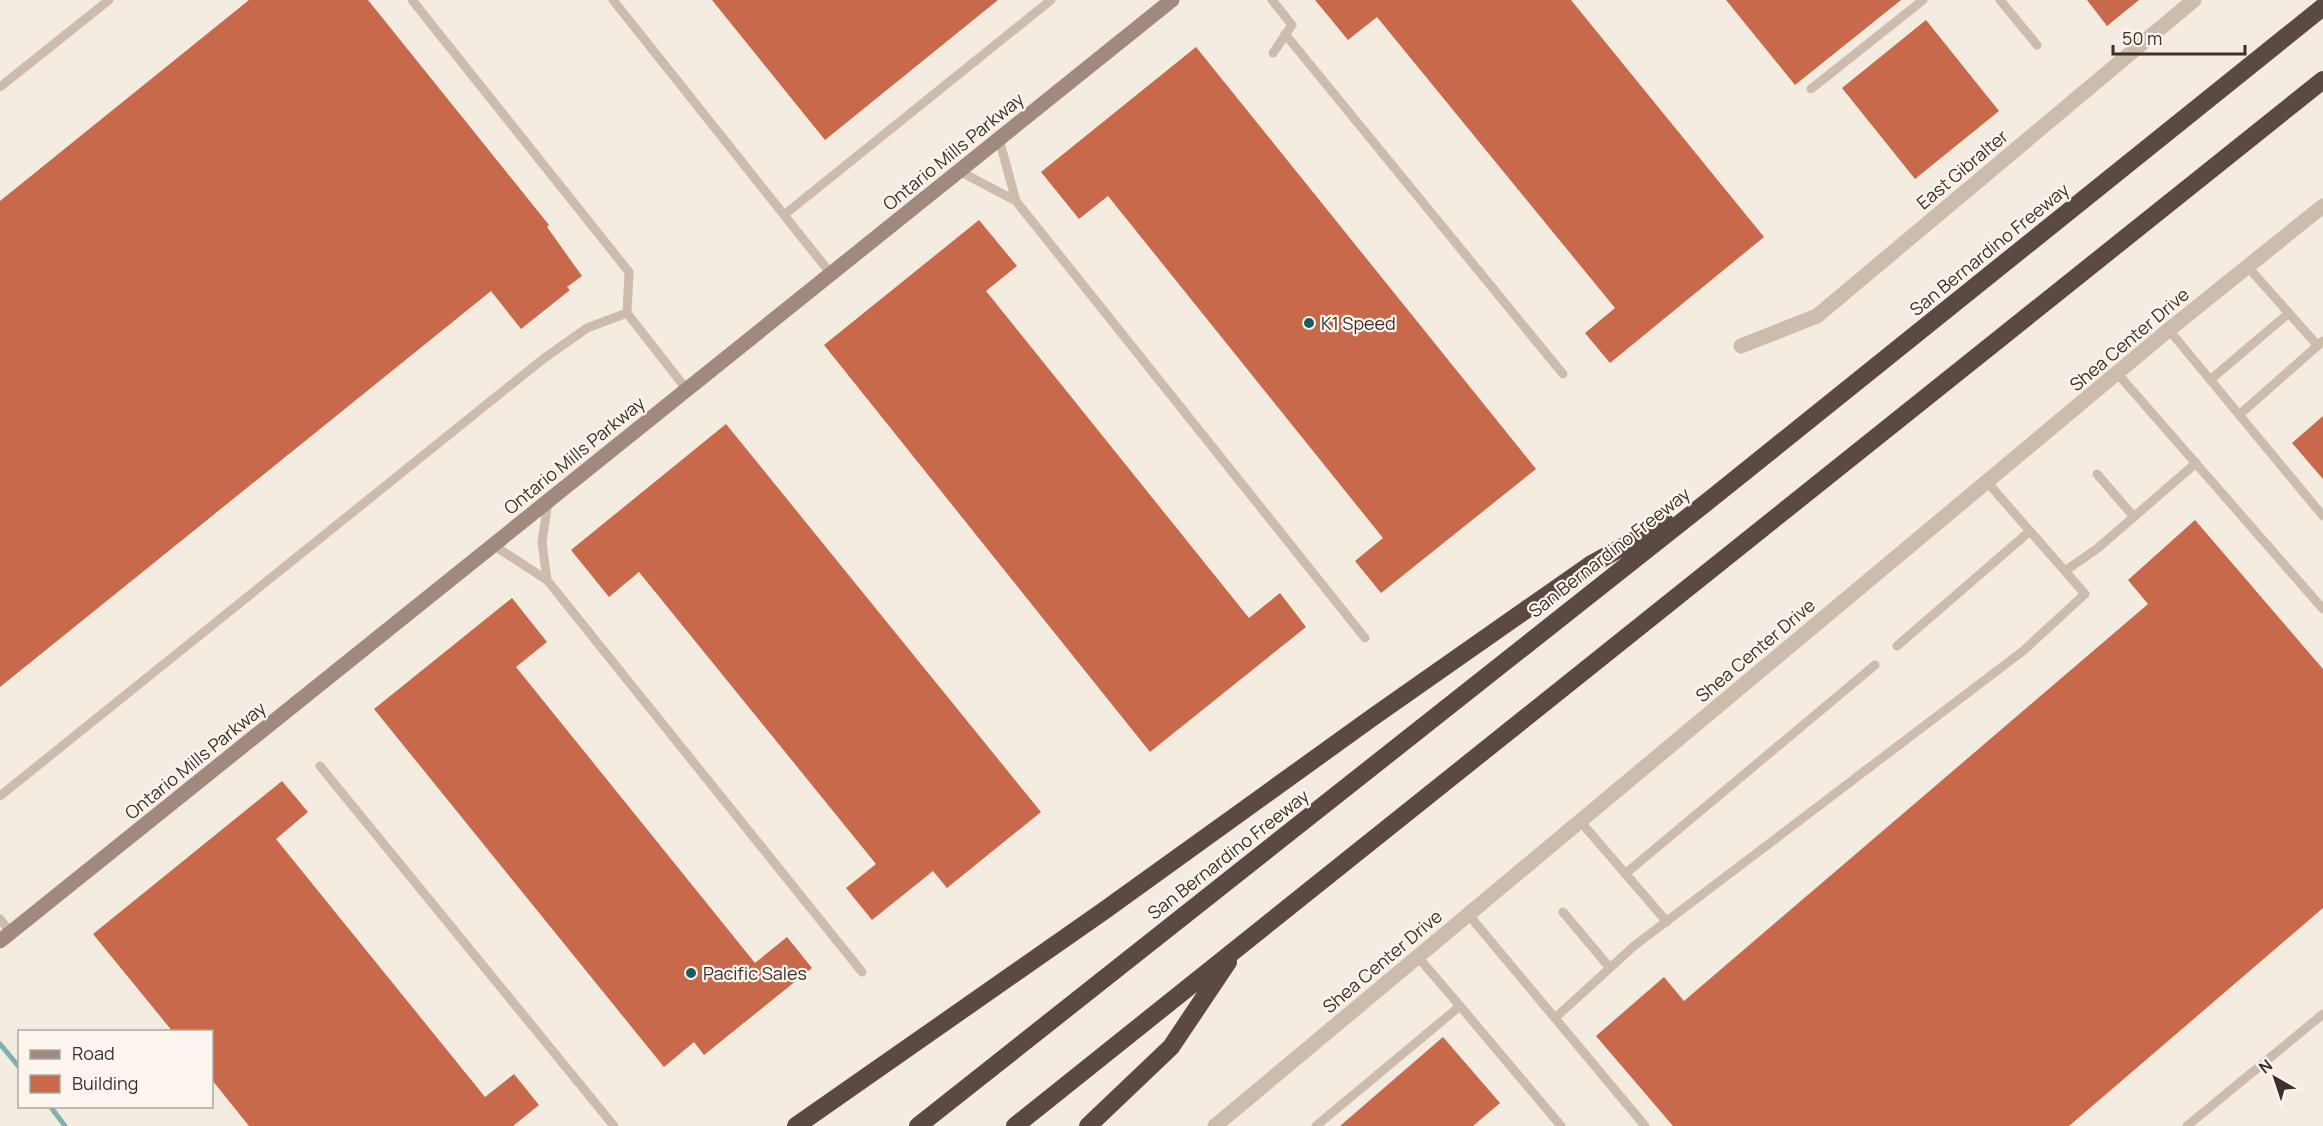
<svg xmlns="http://www.w3.org/2000/svg" width="2323" height="1126" font-family="Manrope,sans-serif">
  <style>
    .lines { fill: none; stroke-linecap: round; stroke-linejoin: round }
    .stream { stroke: #7fb0b2; stroke-width: 5 }
    .building { fill: #c8694b }
    .service { stroke: #cdbbac; stroke-width: 9 }
    .minor { stroke: #cdbbac; stroke-width: 15 }
    .secondary { stroke: #a18a7d; stroke-width: 15 }
    .motorway { stroke: #5c4a42; stroke-width: 18 }
    .poi-dot { fill: #1f5a5e; stroke: #fbf5ee; stroke-width: 2 }
    .labels { text-anchor: middle; dominant-baseline: central; stroke-width: 4.5; stroke-linejoin: round; paint-order: stroke }
    .street-label { font-size: 18px; fill: #3b302b; stroke: #fbf5ee }
    .poi-label { font-size: 18px; fill: #3b302b; stroke: #fbf5ee; text-anchor: start }
  </style>
  <rect width="100%" height="100%" fill="#f4ebe1"/>
  <g class="lines">
    <!-- stream -->
    <path class="stream" d="M0 1044 20 1068
      M50 1106 65 1126"/>
  </g>
  <!-- building -->
  <path class="building" d="M249 0H368L549 225 547 227 582 276 567 287 570 290 521 329 491 291 0 687V201Z
    M712 0H998L825 140Z
    M1315 0H1571L1764 237 1610 363 1585 333 1615 308 1377 17 1348 40Z
    M1726 0H1901L1795 85Z
    M2087 0H2139L2107 26Z
    M1926 20 1999 111 1915 179 1842 88Z
    M1196 47 1536 469 1381 593 1355 561 1383 538 1108 196 1079 219 1041 172Z
    M979 220 1017 266 986 291 1249 618 1280 593 1306 627 1150 752 824 345Z
    M2323 416V479L2292 443Z
    M726 424 1041 812 947 888 933 871 872 920 846 888 876 864 639 572 609 597 571 550Z
    M2195 520 2323 669V908L2069 1126H1673L1596 1036 1664 977 1684 1001 2148 604 2128 580Z
    M512 598 547 642 516 667 755 963 787 937 812 968 704 1055 694 1042 664 1067 374 709Z
    M282 781 308 812 276 839 485 1097 514 1074 539 1105 513 1126H249L212 1080V1032H173L93 934Z
    M1443 1037 1500 1103 1473 1126H1340Z"/>
  <g class="lines">
    <!-- service -->
    <path class="service" d="M412 0 629 272 627 313 687 390
      M613 0 831 274
      M1272 0 1292 25 1273 53
      M2000 0 2037 45
      M1285 34 1563 374
      M0 87 109 0
      M1811 89 1923 0
      M999 139 1016 201 1365 638
      M959 171 1016 201
      M784 215 1051 0
      M2248 267 2318 346
      M2169 330 2323 516
      M2117 373 2323 609
      M2210 380 2289 313
      M2239 415 2323 341
      M2097 474 2134 517
      M493 545 547 580 862 972
      M2065 571 2098 548 2196 463
      M547 580 542 542 548 502
      M1897 646 2030 531
      M320 766 614 1126
      M0 796 543 359 587 328 627 313
      M1580 821 1667 922
      M1625 874 1875 665
      M1563 912 1610 968
      M1468 914 1645 1126
      M0 919 11 933
      M1460 1006 1561 1126
      M1555 1018 1634 946 2023 651 2085 594 1987 482
      M1316 1126 1460 1006 1418 957
      M2187 1126 2323 1014"/>
    <!-- minor -->
    <path class="minor" d="M1741 346 1817 316 2194 0
      M1215 1126 2166 332 2323 206"/>
    <!-- secondary -->
    <path class="secondary" d="M0 941 1172 0"/>
    <!-- motorway -->
    <path class="motorway" d="M796 1126 1105 910 1373 717 1590 565 1666 523
      M918 1126 1712 498 2323 7
      M1015 1126 2323 80
      M1088 1126 1171 1047 1228 962"/>
  </g>
  <!-- markers -->
  <g class="poi-dot">
    <circle cx="1309" cy="323" r="6"/>
    <circle cx="691" cy="973" r="6"/>
  </g>
  <g class="labels">
    <!-- street labels -->
    <g class="street-label">
      <text transform="translate(953 151) rotate(-39)">Ontario Mills Parkway</text>
      <text transform="translate(1962 169) rotate(-40)">East Gibralter</text>
      <text transform="translate(1989 249) rotate(-39)">San Bernardino Freeway</text>
      <text transform="translate(2129 339) rotate(-40)">Shea Center Drive</text>
      <text transform="translate(574 455) rotate(-39)">Ontario Mills Parkway</text>
      <text transform="translate(1609 552) rotate(-38)">San Bernardino Freeway</text>
      <text transform="translate(1755 650) rotate(-40)">Shea Center Drive</text>
      <text transform="translate(195 760) rotate(-39)">Ontario Mills Parkway</text>
      <text transform="translate(1228 854) rotate(-38)">San Bernardino Freeway</text>
      <text transform="translate(1382 961) rotate(-40)">Shea Center Drive</text>
    </g>
    <!-- poi labels -->
    <g class="poi-label">
      <text x="1321" y="323">K1 Speed</text>
      <text x="703" y="973">Pacific Sales</text>
    </g>
  </g>
  <!-- legend -->
  <rect x="18" y="1030" width="195" height="78" fill="#fbf5ee" stroke="#aea6a0" stroke-width="1.5"/>
  <rect x="30" y="1050" width="30" height="9" fill="#a18a7d" stroke="#aea6a0" stroke-width="1.5"/>
  <text x="72" y="1060" font-size="18" fill="#3b302b">Road</text>
  <rect x="30" y="1075" width="30" height="18" fill="#c8694b" stroke="#aea6a0" stroke-width="1.5"/>
  <text x="72" y="1090" font-size="18" fill="#3b302b">Building</text>
  <!-- north arrow -->
  <g transform="translate(2275 1078) rotate(321)" stroke="#fbf5ee" stroke-width="4.5" paint-order="stroke">
  <path d="M0-4.5L10 22L0 15L-10 22Z" fill="#3b302b"/>
  <text y="-9" font-size="16" font-weight="bold" text-anchor="middle" fill="#3b302b">N</text>
  </g>
  <!-- scale -->
  <path d="M2113 45v9h132v-9" fill="none" stroke="#3b302b" stroke-width="3"/>
  <text x="2122" y="45" font-size="18" fill="#3b302b" stroke="#fbf5ee" stroke-width="4.5" paint-order="stroke">50 m</text>
</svg>
